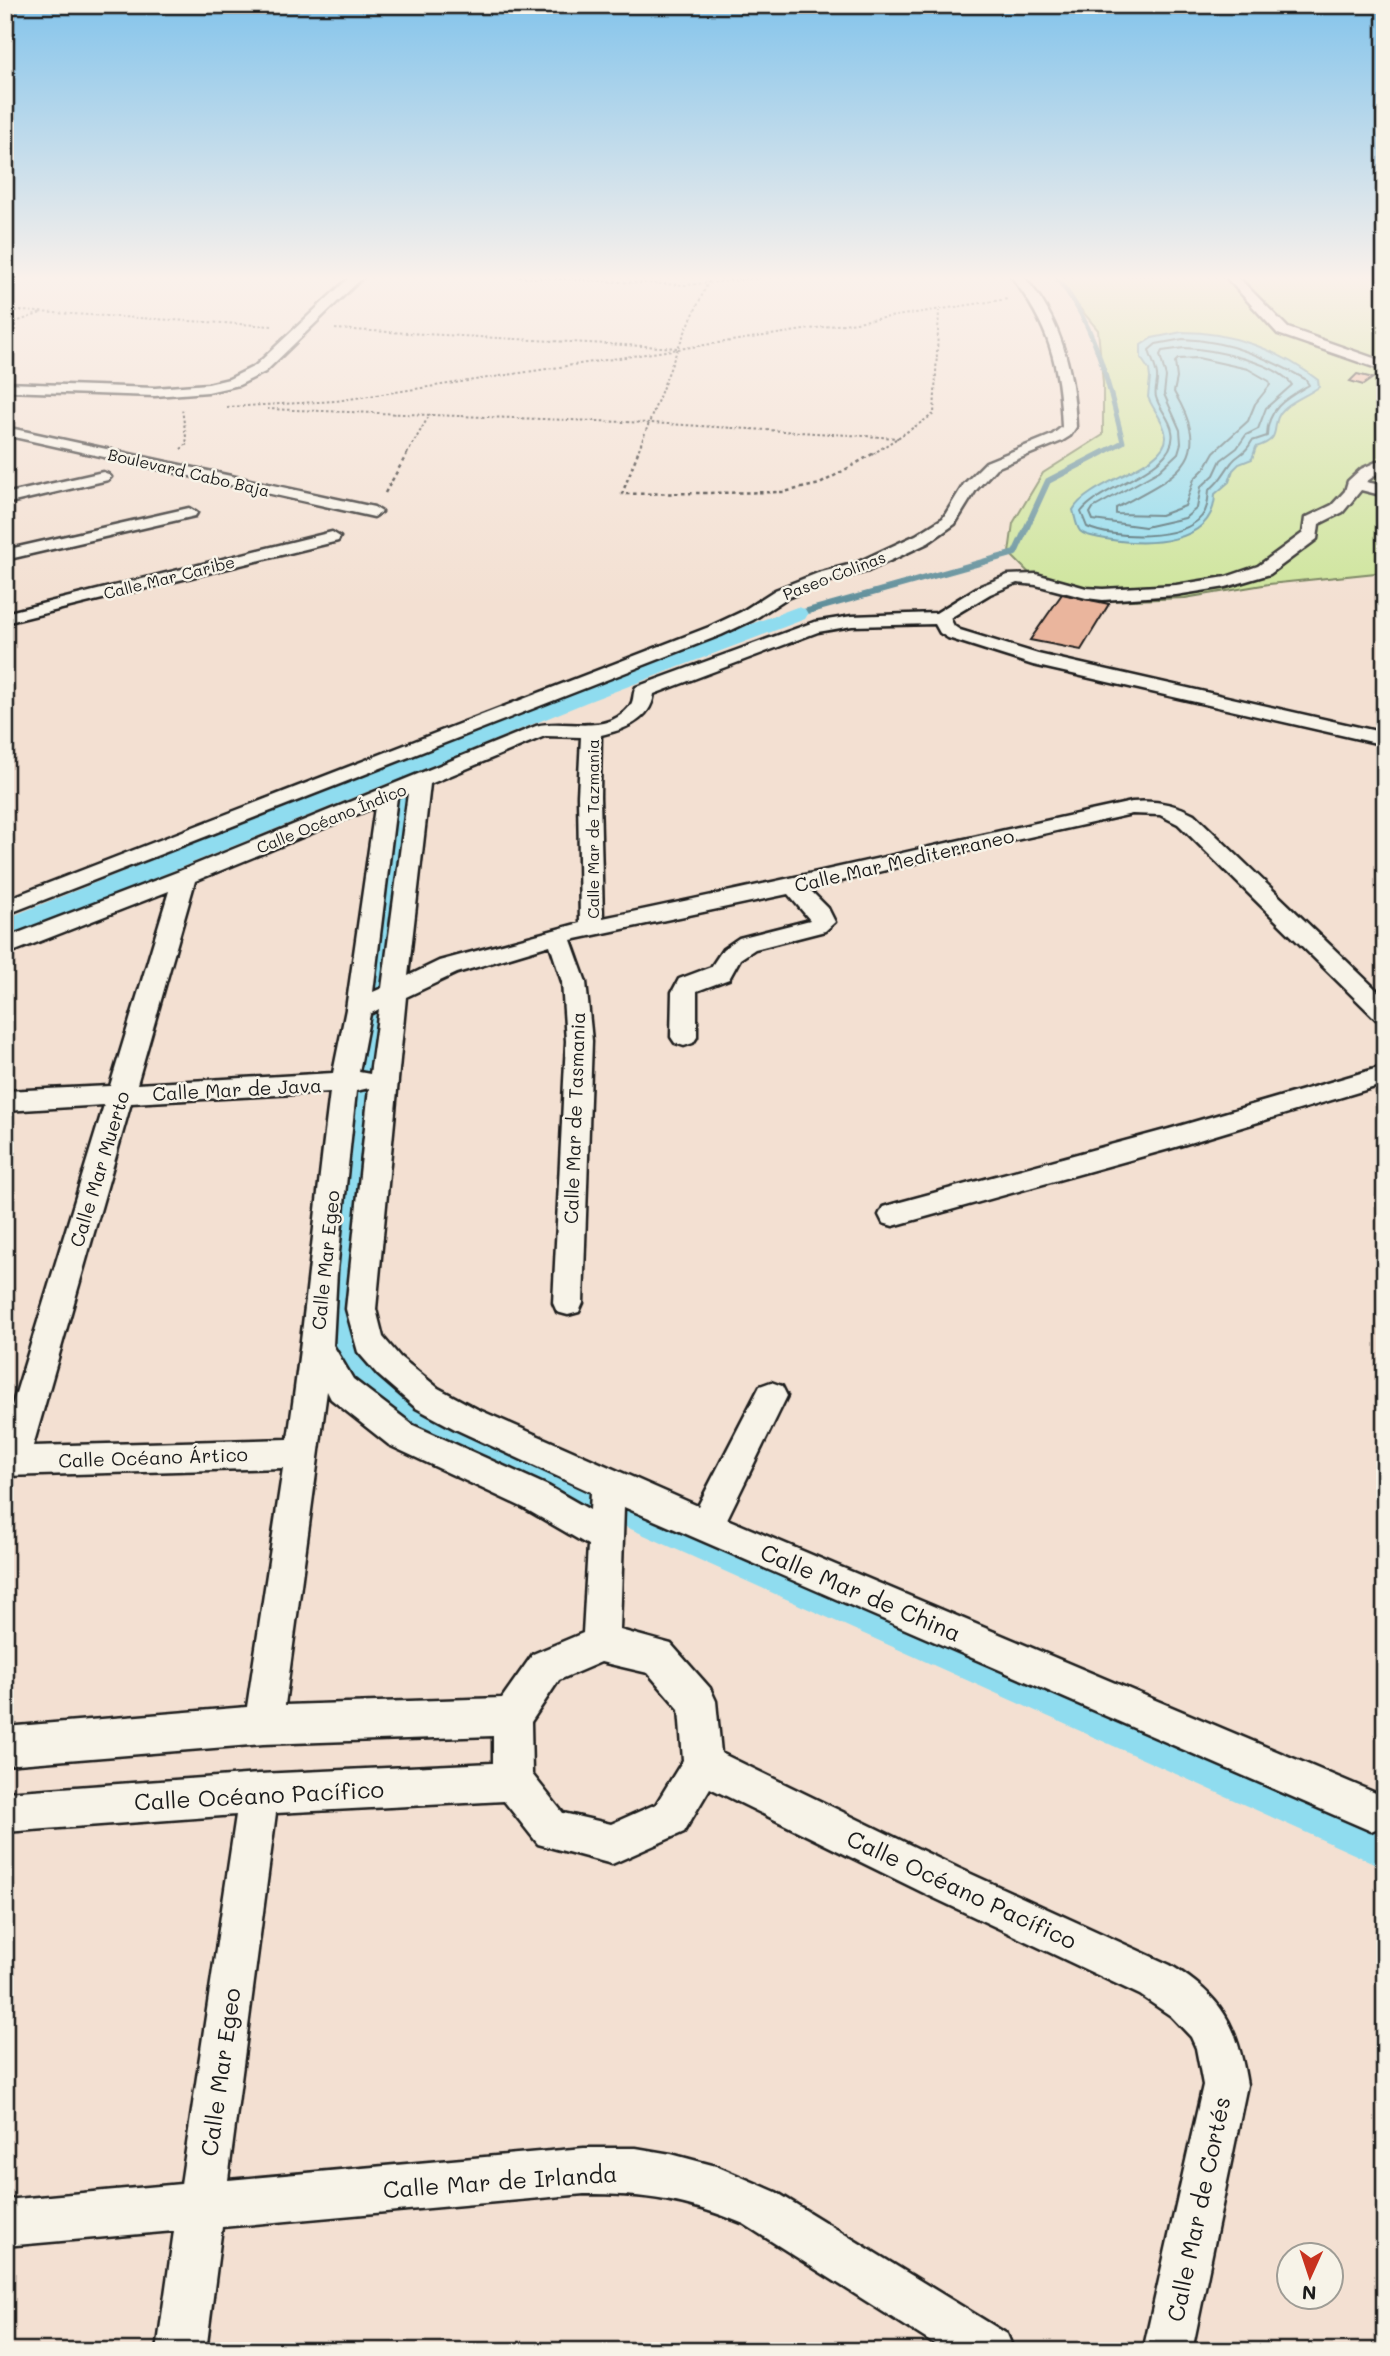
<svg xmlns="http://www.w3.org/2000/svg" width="1390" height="2356" font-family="Mali,sans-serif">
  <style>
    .green { fill: #cde59b; stroke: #74805c; stroke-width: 2 }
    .water { fill: #8fdcef; stroke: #618f9b; stroke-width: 2 }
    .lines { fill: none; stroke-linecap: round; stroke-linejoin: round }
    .shore { stroke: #4a6970; stroke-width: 2 }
    .stream-far1 { stroke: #618f9b; stroke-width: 5 }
    .stream { stroke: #618f9b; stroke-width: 6 }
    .canal { fill: #8fdcef; fill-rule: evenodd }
    .building { fill: #eab59d; stroke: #1c1c1c; stroke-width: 2 }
    .minor-casing { stroke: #1c1c1c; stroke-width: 5 }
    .path-far1 { stroke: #1c1c1c; stroke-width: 2; stroke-dasharray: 2.5 2.5; stroke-linecap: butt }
    .path { stroke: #1c1c1c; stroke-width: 2.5; stroke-dasharray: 3.5 3.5; stroke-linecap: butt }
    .minor { fill: #f7f3e8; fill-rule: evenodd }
    .labels { text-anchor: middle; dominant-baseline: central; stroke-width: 5; stroke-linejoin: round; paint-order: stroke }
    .far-street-label { font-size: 16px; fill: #1c1c1c; stroke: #f7f3e8 }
    .street-label { font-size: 19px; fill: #1c1c1c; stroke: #f7f3e8 }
    .near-street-label { font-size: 23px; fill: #1c1c1c; stroke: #f7f3e8 }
  </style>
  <rect width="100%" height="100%" fill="#f3e0d2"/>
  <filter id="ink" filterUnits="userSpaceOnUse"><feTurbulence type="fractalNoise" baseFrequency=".0143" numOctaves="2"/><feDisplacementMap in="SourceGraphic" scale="14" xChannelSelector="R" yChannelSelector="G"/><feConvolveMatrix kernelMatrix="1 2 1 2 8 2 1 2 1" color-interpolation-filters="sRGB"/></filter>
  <g filter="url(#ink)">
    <!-- green -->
    <path class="green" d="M1053 276H1385V572L1269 584 1185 598 1106 601 1051 588 1032 576 1009 553 1013 523 1043 473 1103 435V383L1098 330Z"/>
    <!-- water -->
    <path class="water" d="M1182 332C1232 332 1279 350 1318 380L1319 387C1309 394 1295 400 1286 407 1266 424 1287 438 1256 447L1252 459 1239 464 1233 470 1229 482 1215 494C1214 546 1145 546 1106 539 1098 537 1086 537 1080 531 1076 526 1075 517 1073 510 1088 482 1167 466 1166 437 1165 422 1153 410 1148 397L1150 378 1149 370 1141 358V345L1152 338Z"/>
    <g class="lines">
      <!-- shore -->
      <path class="shore" d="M1183 339C1229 341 1265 357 1305 379L1309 385C1287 398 1267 408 1267 436L1252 441C1244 456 1239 453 1232 462 1223 473 1222 480 1209 490 1208 499 1208 509 1202 516 1182 541 1113 539 1087 527L1081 512C1102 484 1180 470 1172 431 1170 418 1159 409 1156 397 1154 391 1158 383 1157 376 1156 367 1151 358 1149 350L1156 344Z
        M1184 348C1211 349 1277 362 1292 385L1266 408 1258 429 1246 435 1237 448 1221 460 1214 475 1201 487 1197 508 1185 518 1145 527 1093 520 1090 513 1093 508 1159 471 1178 453 1181 443 1180 430 1164 394 1166 377 1160 355 1162 351Z
        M1198 358 1248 369 1269 381 1270 385 1255 404 1248 421 1214 452 1205 468 1194 479 1185 506 1161 515 1116 514V508C1174 476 1217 463 1174 392L1177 378 1175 362 1178 359Z"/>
      <!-- stream-far1 -->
      <path class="stream-far1" d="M1055 276C1096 324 1108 382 1123 442L1100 454"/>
      <!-- stream -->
      <path class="stream" d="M797 614 1015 553 1048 481 1104 452"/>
      <!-- canal -->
      <path class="canal" d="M797 607 805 609 808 614 805 619 587 702 417 772 361 1320 384 1363 443 1408 1385 1818V1868L415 1432 356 1387 323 1320 389 783 5 939V919L569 692Z"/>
    </g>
    <!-- building -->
    <path class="building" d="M1357 374 1373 378 1363 385 1350 381Z
      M1062 594 1109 604 1081 650 1030 640Z"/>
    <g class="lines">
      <defs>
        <path id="minor" d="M351 276H364L265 372 239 385 208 392 155 396 5 391V383L155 388 208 384 229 379 255 366Z
          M1011 276H1023C1061 318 1074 371 1076 427L1070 436 1062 441 996 468 976 490 955 524 928 543 868 571 830 581 787 598 753 620 721 635 5 915V900L709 627 741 612 775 590 818 573 856 563 916 535 943 518 964 484 986 462 1052 435 1062 427C1060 364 1049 326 1011 276Z
          M1225 276H1237L1288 328 1385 362V371L1278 334Z
          M5 427 374 507 382 512 374 517 5 435Z
          M1385 458V468L1366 482 1385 486V496L1361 490 1343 512 1319 524 1317 539 1270 574 1226 587 1176 595 1103 600 1086 598 1036 585 1017 583 990 594 950 618 954 626 960 630 1038 654 1385 733V745L1033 665 948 638 940 633 935 624 852 626 818 632 654 694C651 720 624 730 601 735L600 796 603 918C780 882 956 840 1132 802 1154 800 1174 803 1194 814L1385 998V1021L1376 1019 1178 824 1160 815 1132 814 939 857 809 889 828 908 835 922 825 931 755 949 740 959 729 979 697 991V1037L693 1043 684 1046 675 1043 671 1037 672 992 679 979 711 967 723 949 739 938 810 920 788 894 571 940 586 982 592 1041 583 1303 579 1312 568 1315 557 1312 553 1303 566 1041 562 982 550 945 457 973 406 997 376 1309 383 1337 400 1357 438 1388 477 1409 698 1506 760 1386 771 1382 782 1386 787 1396 727 1519 1385 1797V1825L1371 1831 624 1507 620 1630 671 1644 710 1688 716 1701 721 1753 958 1868 1170 1965C1222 1996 1238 2026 1247 2085L1192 2351H1143L1203 2085 1196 2048 1191 2037 1171 2016 1140 1995 930 1896 710 1788 684 1832 612 1864 538 1844 504 1801 276 1813 228 2180 584 2148H636L671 2154 716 2166 776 2192 1007 2334 1014 2351H945L744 2224C687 2200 645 2194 584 2194L222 2227 206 2351H157L174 2231 5 2246V2200L181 2184 236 1815 5 1832V1792L259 1774 493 1763V1736L263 1744 5 1765V1727L247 1707 283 1468 5 1476V1429L104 1105 5 1111V1091L110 1086 169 891 5 955V938L177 872 536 726C566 718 606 737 630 706 635 699 632 694 636 687L814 622 852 616 936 613 978 587 1008 575 1036 574 1086 588 1103 589 1176 585 1226 577 1258 566 1303 533 1305 518 1332 505 1345 491 1348 481 1361 469ZM545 736 581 737 578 796 580 923 439 961 408 976 430 784ZM408 793 382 988 373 992 397 797ZM375 807 346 1009 333 1073 137 1084 195 881ZM379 1009 370 1074 359 1072 370 1014ZM369 1088 346 1309 358 1352 378 1375 416 1408 455 1429 591 1492 590 1510 548 1486 413 1425 353 1379 333 1345 337 1271 356 1091ZM330 1092C315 1208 305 1324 288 1439L33 1446 131 1103ZM327 1391 331 1399 389 1445 524 1508 588 1545 583 1633 533 1654 502 1698 285 1705ZM601 1662 648 1673 679 1709 683 1760 656 1804 611 1824 563 1813 532 1774 531 1722 559 1680Z
          M103 472 108 474 111 477 108 480 5 504V494Z
          M189 508 197 513 195 516 5 560V550Z
          M332 532 340 537 338 541 5 623V613Z
          M1385 1066V1084L1169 1149 893 1226 883 1223 879 1215 883 1207 893 1204 1169 1129Z"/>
      </defs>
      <!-- minor casing -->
      <use href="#minor" class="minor-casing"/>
      <!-- path-far1 -->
      <path class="path-far1" d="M494 276 685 285 783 276
        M5 310 273 326
        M5 326 41 313
        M335 329 679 348
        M227 407 336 401 1008 299
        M267 409 651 423 898 438
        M181 449 187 444 182 409
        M407 454 430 414
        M637 454 680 343 711 276
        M873 454 934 414 939 311"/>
      <!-- path -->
      <path class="path" d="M638 452 622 494 784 492 820 484 876 452
        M385 493 408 452"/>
      <!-- minor -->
      <use href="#minor" class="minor"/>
    </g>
  </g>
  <!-- sky -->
  <linearGradient id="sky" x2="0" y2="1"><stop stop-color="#84c4eb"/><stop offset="0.46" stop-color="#faf1eb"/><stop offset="1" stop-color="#faf1eb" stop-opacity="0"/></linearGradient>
  <rect width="1390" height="605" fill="url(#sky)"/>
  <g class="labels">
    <!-- far-street labels -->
    <g class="far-street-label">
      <text transform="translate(189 472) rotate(13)">Boulevard Cabo Baja</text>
      <text transform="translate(834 575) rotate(-21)">Paseo Colinas</text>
      <text transform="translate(169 577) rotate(-14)">Calle Mar Caribe</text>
      <text transform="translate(331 818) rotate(-22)">Calle Océano Índico</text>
      <text transform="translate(592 829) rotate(-90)">Calle Mar de Tazmania</text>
    </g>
    <!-- street labels -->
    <g class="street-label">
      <text transform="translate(904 860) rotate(-13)">Calle Mar Mediterraneo</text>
      <text transform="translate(237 1089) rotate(-3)">Calle Mar de Java</text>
      <text transform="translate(574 1118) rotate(-88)">Calle Mar de Tasmania</text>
      <text transform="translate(99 1169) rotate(-73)">Calle Mar Muerto</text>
      <text transform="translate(325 1260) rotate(-84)">Calle Mar Egeo</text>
      <text transform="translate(153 1457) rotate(-2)">Calle Océano Ártico</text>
    </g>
    <!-- near-street labels -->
    <g class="near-street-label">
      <text transform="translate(861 1592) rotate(23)">Calle Mar de China</text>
      <text transform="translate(259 1795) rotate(-3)">Calle Océano Pacífico</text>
      <text transform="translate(962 1889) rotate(25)">Calle Océano Pacífico</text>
      <text transform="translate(220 2072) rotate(-82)">Calle Mar Egeo</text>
      <text transform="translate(500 2181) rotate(-4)">Calle Mar de Irlanda</text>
      <text transform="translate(1198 2209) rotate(-78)">Calle Mar de Cortés</text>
    </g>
  </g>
  <!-- margin -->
  <rect width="1390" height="2356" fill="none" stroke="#f7f3e8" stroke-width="28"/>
  <rect x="14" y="14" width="1362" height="2328" fill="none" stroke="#1c1c1c" stroke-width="2.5" filter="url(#ink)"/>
  <!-- north arrow -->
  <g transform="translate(1310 2276) rotate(183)"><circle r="33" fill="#f7f3e8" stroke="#9f9d96" stroke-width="2"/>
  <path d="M0-5L12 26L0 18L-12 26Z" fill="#c8321e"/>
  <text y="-10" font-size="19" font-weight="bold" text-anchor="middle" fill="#1c1c1c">N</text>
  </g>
</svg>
